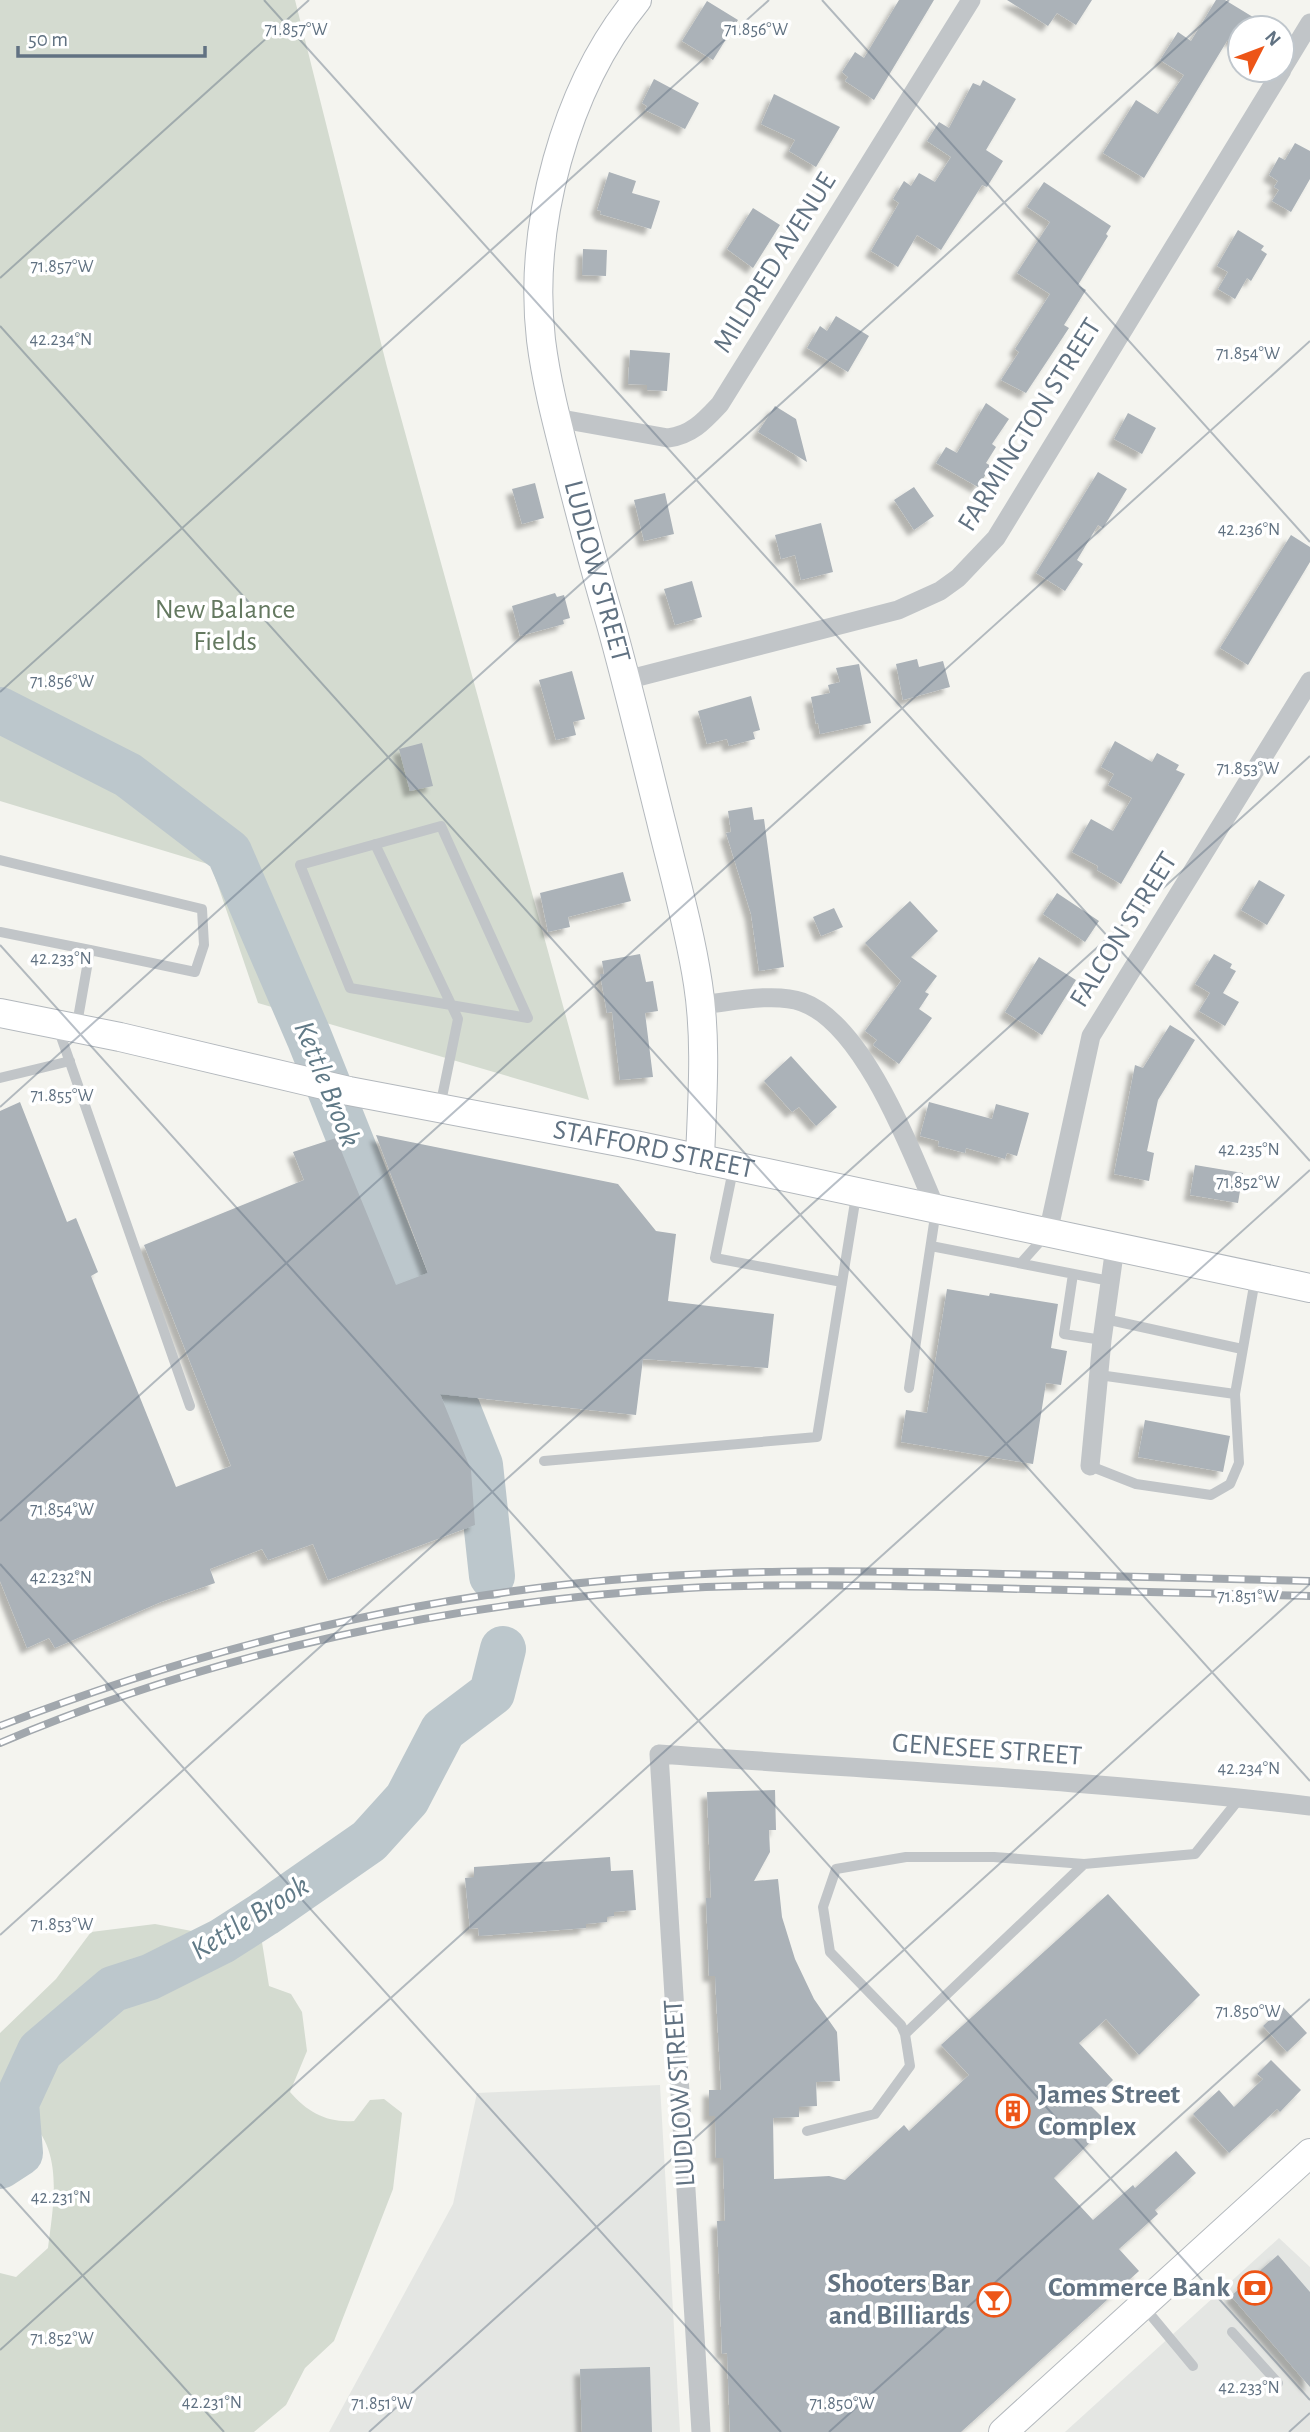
<svg xmlns="http://www.w3.org/2000/svg" width="1310" height="2432" font-family="'Alegreya Sans',sans-serif">
  <style>
    .built { fill: #e4e6e3 }
    .green { fill: #d4dbd0 }
    .lines { fill: none; stroke-linecap: round; stroke-linejoin: round }
    .river { stroke: #bcc7cc; stroke-width: 46 }
    .building { fill: #abb2b8; filter: url(#shadow) }
    .secondary-casing { stroke: #b3b8bd; stroke-width: 30 }
    .lane { stroke: #c1c5c8; stroke-width: 10 }
    .street { stroke: #c1c5c8; stroke-width: 19 }
    .secondary { stroke: #fff; stroke-width: 28 }
    .rail-casing { stroke: #a1a7ad; stroke-width: 8 }
    .rail { stroke: #fff; stroke-width: 5; stroke-dasharray: 16; stroke-linecap: butt }
    .ticks { fill: none; stroke: #617282; stroke-width: 2; stroke-opacity: 0.45 }
    .labels { text-anchor: middle; dominant-baseline: central; stroke-width: 7; stroke-linejoin: round; paint-order: stroke }
    .street-label { font-size: 28px; fill: #617282; stroke: #fff }
    .park-label { font-size: 28px; fill: #647960; stroke: #fff }
    .poi-label { font-size: 28px; font-weight: bold; fill: #617282; stroke: #fff; text-anchor: end }
    .water-label { font-size: 30px; font-style: italic; fill: #617a87; stroke: #fff }
    .ticks-label { font-size: 18px; text-anchor: middle; fill: #617282; stroke: #fff; stroke-width: 7; stroke-linejoin: round; paint-order: stroke }
  </style>
  <defs>
    <filter id="shadow"><feDropShadow dx="-6" dy="6" stdDeviation="2" flood-color="#0004"/></filter>
  </defs>
  <rect width="100%" height="100%" fill="#f4f4ef"/>
  <!-- built -->
  <path class="built" d="M660 2085 680 2432H329L453 2204 477 2093Z
    M1279 2238 1310 2267V2432H1065Z"/>
  <!-- green -->
  <path class="green" d="M0 0H295L387 367 589 1100 258 1003 211 865 0 801Z
    M155 1924 197 1932 227 1924 261 1936 269 1986 291 1994 302 2012 307 2051 290 2092C307 2112 327 2123 354 2121L370 2100 384 2099 402 2113 393 2189 334 2341 305 2368 286 2405 254 2432H0V2273L16 2277 48 2248C53 2206 65 2150 27 2118 19 2111 9 2105 0 2099V2033L56 1979 91 1932Z"/>
  <g class="lines">
    <!-- river -->
    <path class="river" d="M0 710 128 775 229 852 309 1037 480 1465 492 1576
      M0 2166 20 2153 16 2103 40 2051 113 1989 150 1977 222 1941 264 1914 369 1841 407 1799 443 1730 492 1693 503 1649"/>
  </g>
  <!-- building -->
  <path class="building" d="M899 0H934L874 100 845 81 848 77 842 72 855 52 864 58Z
    M1007 0H1092L1076 25 1057 13 1048 26Z
    M1216 0H1225L1271 28H1240V44L1231 39 1227 41 1144 178 1103 153 1136 100 1158 114 1184 75 1160 60 1178 32 1191 41Z
    M707 1 738 20 713 60 682 41Z
    M654 79 699 103 685 129 645 110 647 106 642 103Z
    M983 80 1016 99 986 150 1003 161 987 187 982 185 941 250 917 235 898 267 871 251 899 203 893 199 904 181 911 186 919 173 935 182 951 157 927 141 939 122 949 128 973 83 980 86Z
    M774 94 840 127 816 167 789 151 795 140 761 124Z
    M1295 143 1310 151V179L1291 212 1272 201 1279 190 1274 187 1278 181 1269 175 1279 157 1285 160Z
    M609 172 636 181 632 193 660 201 651 229 600 214 601 211 597 210Z
    M1044 182 1111 226 1106 234 1108 236 1078 285 1086 290 1064 325 1069 328 1026 393 1001 380 1019 352 1015 349 1050 294 1017 273 1050 222 1027 207Z
    M753 208 780 225 753 268 727 249Z
    M1238 230 1264 246 1261 250 1267 254 1251 281 1247 278 1235 299 1218 289 1228 272 1217 266Z
    M583 249 607 250 606 276 582 275Z
    M836 316 869 336 848 372 807 348 820 326 827 331Z
    M630 350 670 353 667 391 647 390V385L628 384Z
    M986 403 1009 419 992 444 996 447 986 463 991 466 978 487 936 463 946 447 957 453Z
    M775 406 796 419 807 462 758 432Z
    M1128 413 1156 428 1142 454 1114 439Z
    M1098 472 1127 489 1103 528 1098 525 1077 560 1083 564 1065 591 1036 573Z
    M535 483 544 518 522 524 512 489Z
    M914 487 934 516 914 530 894 500Z
    M665 493 674 534 644 541 634 500Z
    M821 523 833 572 801 580 795 555 781 559 775 535Z
    M1291 535 1310 547V562L1248 665 1220 648Z
    M692 581 702 617 675 625 664 589Z
    M555 593 557 597 564 595 570 618 563 620 564 624 520 636 512 606Z
    M917 659 919 667 943 661 950 687 903 700 896 664Z
    M859 664 871 723 820 734 818 723 816 724 811 697 830 693 828 685 840 682 836 668Z
    M572 671 585 719 573 722 576 735 556 740 539 680Z
    M751 696 760 730 753 732 755 739 729 746 727 739 707 744 698 711Z
    M1115 741 1152 762 1157 753 1179 765 1176 770 1185 774 1121 884 1097 870 1098 866 1072 852 1091 819 1113 831 1132 798 1108 785 1114 774 1101 767Z
    M422 743 433 786 410 791 399 749Z
    M752 807 754 820 764 819 784 967 759 971 751 914 726 833 731 832 728 811Z
    M623 872 631 901 568 917 570 927 548 932 540 893Z
    M1259 880 1285 895 1267 925 1241 910Z
    M1057 893 1099 921 1085 942 1043 914Z
    M910 901 938 931 911 957 937 976 925 992 929 994 919 1009 932 1018 899 1064 873 1045 877 1040 865 1031 901 981 865 943Z
    M834 908 843 927 821 936 813 917Z
    M640 954 646 982 653 981 658 1011 645 1013 653 1077 620 1080 612 1012 607 1013 600 974H604L602 961Z
    M1214 954 1232 964 1230 968 1236 971 1223 993 1239 1002 1225 1026 1199 1011 1210 993 1195 984Z
    M1039 957 1076 980 1042 1035 1005 1012Z
    M1170 1025 1195 1040 1158 1100 1147 1151 1154 1153 1149 1181 1114 1174 1135 1065 1143 1068Z
    M791 1056 837 1107 816 1126 799 1107 792 1112 764 1081Z
    M20 1102 67 1222 76 1218 98 1272 91 1276 176 1487 231 1466 144 1245 304 1180 293 1152 336 1138 396 1285 428 1273 376 1135 618 1184 656 1231 676 1234 668 1301 774 1314 768 1368 643 1359 636 1415 440 1394 471 1470 475 1525 328 1580 313 1544 268 1560 262 1549 210 1569 215 1583 161 1602 55 1648 49 1638 27 1648 0 1581V1111Z
    M929 1102 992 1119 996 1104 1029 1113 1017 1156 1007 1153 1005 1159 966 1148 965 1153 938 1146 939 1141 920 1136Z
    M1195 1165 1243 1173 1238 1203 1190 1195Z
    M947 1289 989 1296 990 1293 1058 1304 1051 1348 1067 1351 1061 1385 1046 1383 1033 1464 901 1442 906 1410 927 1413Z
    M1145 1420 1230 1436 1223 1472 1138 1457Z
    M775 1790 776 1830H769L770 1852 754 1881 778 1879 782 1917 795 1959 814 1999 837 2032 840 2081 816 2082 817 2106 799 2107V2117L773 2118 774 2179 829 2176 845 2180 904 2125 909 2131 969 2075 941 2045 1108 1894 1200 1995 1139 2055 1106 2019 1079 2043 1113 2080 1089 2104 1109 2124 1054 2178 1093 2220 1133 2185 1135 2188 1176 2151 1196 2173 1155 2210 1158 2214 1119 2249 1139 2271 961 2432H730L727 2353 722 2354 717 2221H725L723 2158H716L715 2116H709V2090H721L715 1976H709L706 1898H711L707 1792Z
    M610 1857 611 1871 633 1870 636 1910 614 1912V1916L607 1917V1922L586 1924V1928L479 1936 478 1928 470 1929 465 1878 474 1877V1867Z
    M1283 2007 1307 2033 1287 2052 1263 2026Z
    M1271 2060 1301 2090 1280 2112 1277 2109 1229 2153 1193 2114 1219 2090 1234 2107 1263 2079 1257 2074Z
    M1278 2255 1310 2292V2387L1231 2296Z
    M650 2367 652 2432H582L580 2369Z"/>
  <g class="lines">
    <defs>
      <g id="secondary">
        <path id="s1" d="M637 0C565 88 528 227 541 340 546 380 556 419 566 458 580 513 594 567 610 621 629 689 645 757 662 825 675 878 690 931 698 984 707 1042 702 1101 700 1159"/>
        <path id="s2" d="M0 1013 120 1037 349 1091 635 1145 1310 1288"/>
        <path d="M1003 2432 1310 2153"/>
      </g>
    </defs>
    <!-- secondary casing -->
    <use href="#secondary" class="secondary-casing"/>
    <!-- lane -->
    <path class="lane" d="M441 826 445 835 528 1018 350 988 300 865Z
      M375 844 458 1019 440 1107
      M0 860 202 909 204 945 195 972 90 950
      M0 932 90 950 77 1024
      M58 1028 190 1406
      M0 1078 70 1061
      M733 1170 715 1258 842 1282
      M931 1246 1110 1281
      M1021 1263 1045 1236
      M1073 1274 1064 1334 1102 1340
      M1105 1319 1242 1349
      M1099 1375 1235 1394 1255 1280
      M909 1388 936 1210
      M544 1461 817 1437 856 1196
      M1090 1466 1136 1484 1211 1495 1230 1484 1239 1463 1235 1394
      M905 2034 1084 1864
      M807 2131 875 2114 910 2066 905 2034 901 2025 830 1952 823 1907 836 1869 906 1857H994L1084 1864 1195 1854 1240 1798
      M1144 2307 1193 2366
      M1232 2332 1278 2383"/>
    <!-- street -->
    <path class="street" d="M1282 69 1310 23
      M556 418 668 438C692 435 705 420 720 404L971 0
      M626 680 898 610 940 591 958 578 996 538 1282 70
      M701 1005C729 1002 775 992 802 1002 864 1024 911 1151 936 1209
      M1048 1233 1091 1036 1310 681
      M1090 1466 1102 1340 1115 1247
      M701 2432 659 1754C876 1770 1094 1780 1310 1806"/>
    <!-- secondary -->
    <use href="#secondary" class="secondary"/>
    <defs>
      <path id="rail" d="M0 1726C181 1656 369 1607 562 1585 708 1568 856 1570 1003 1574 1105 1576 1208 1578 1310 1581
        M0 1743C214 1652 456 1601 688 1588 786 1583 885 1586 982 1588 1092 1591 1201 1593 1310 1596"/>
    </defs>
    <!-- rail casing -->
    <use href="#rail" class="rail-casing"/>
    <!-- rail -->
    <use href="#rail" class="rail"/>
  </g>
  <!-- ticks -->
  <path class="ticks" d="M264 0 1310 1161M822 0 1310 542M0 278 309 0M0 326 1310 1781M0 692 769 0M0 945 1310 2400M0 1107 1229 0M0 1521 1310 341M0 1564 781 2432M0 1935 1310 756M0 2184 224 2432M0 2350 1310 1170M369 2432 1310 1584M829 2432 1310 1999M1289 2432 1310 2413"/>
  <!-- icons -->
  <defs>
    <symbol id="building-ring" viewBox="-11 -11 22 22"><circle r="9.5" fill="#fff" stroke="#ed5517" stroke-width="1.5"/><path d="M-4-6H4V6H1V3H-1V6H-4ZM-2.5-4.3h1.7v1.8h-1.7ZM.8-4.3h1.7v1.8H.8ZM-2.5-1h1.7V.8h-1.7ZM.8-1h1.7V.8H.8Z" fill="#ed5517"/></symbol>
    <symbol id="bank-ring" viewBox="-11 -11 22 22"><circle r="9.5" fill="#fff" stroke="#ed5517" stroke-width="1.5"/><path d="M-6-4H6V4H-6ZM0-2.3a2.3 2.3 0 1 0 0 4.6a2.3 2.3 0 1 0 0-4.6Z" fill="#ed5517"/></symbol>
    <symbol id="bar-ring" viewBox="-11 -11 22 22"><circle r="9.5" fill="#fff" stroke="#ed5517" stroke-width="1.5"/><path d="M-6-5H6L.8 .8V4.5H3.5V6h-7V4.5H-.8V.8Z" fill="#ed5517"/></symbol>
  </defs>
  <g fill-rule="evenodd">
    <use href="#building-ring" x="994" y="2092" width="38" height="38"/>
    <use href="#bank-ring" x="1236" y="2269" width="38" height="38"/>
    <use href="#bar-ring" x="975" y="2281" width="38" height="38"/>
  </g>
  <g class="labels">
    <!-- street labels -->
    <g class="street-label">
      <text transform="translate(775 263) rotate(-58)">MILDRED AVENUE</text>
      <text transform="translate(1030 425) rotate(-58)">FARMINGTON STREET</text>
      <text stroke="none"><textPath href="#s1" startOffset="600">LUDLOW STREET</textPath></text>
      <text transform="translate(1124 930) rotate(-58)">FALCON STREET</text>
      <text stroke="none"><textPath href="#s2" startOffset="668">STAFFORD STREET</textPath></text>
      <text transform="translate(987 1750) rotate(4)">GENESEE STREET</text>
      <text transform="translate(680 2093) rotate(-94)">LUDLOW STREET</text>
    </g>
    <!-- park labels -->
    <g class="park-label">
      <text x="225" y="610">New Balance<tspan x="225" dy="32">Fields</tspan></text>
    </g>
    <!-- poi labels -->
    <g class="poi-label">
      <text x="1038" y="2095" text-anchor="start">James Street<tspan x="1038" dy="32">Complex</tspan></text>
      <text x="970" y="2284">Shooters Bar<tspan x="970" dy="32">and Billiards</tspan></text>
      <text x="1230" y="2288">Commerce Bank</text>
    </g>
    <!-- water labels -->
    <g class="water-label">
      <text transform="translate(327 1084) rotate(68)">Kettle Brook</text>
      <text transform="translate(250 1918) rotate(-32)">Kettle Brook</text>
    </g>
  </g>
  <g class="ticks-label">
    <text x="296" y="35">71.857°W</text>
    <text x="756" y="35">71.856°W</text>
    <text x="62" y="272">71.857°W</text>
    <text x="61" y="345">42.234°N</text>
    <text x="1248" y="359">71.854°W</text>
    <text x="1249" y="535">42.236°N</text>
    <text x="62" y="687">71.856°W</text>
    <text x="1248" y="774">71.853°W</text>
    <text x="61" y="964">42.233°N</text>
    <text x="62" y="1101">71.855°W</text>
    <text x="1249" y="1155">42.235°N</text>
    <text x="1248" y="1188">71.852°W</text>
    <text x="62" y="1515">71.854°W</text>
    <text x="61" y="1583">42.232°N</text>
    <text x="1248" y="1602">71.851°W</text>
    <text x="1249" y="1774">42.234°N</text>
    <text x="62" y="1930">71.853°W</text>
    <text x="1248" y="2017">71.850°W</text>
    <text x="61" y="2203">42.231°N</text>
    <text x="62" y="2344">71.852°W</text>
    <text x="1249" y="2393">42.233°N</text>
    <text x="212" y="2408">42.231°N</text>
    <text x="382" y="2409">71.851°W</text>
    <text x="842" y="2409">71.850°W</text>
  </g>
  <!-- north arrow -->
  <g transform="translate(1261 49) rotate(48)"><circle r="33" fill="#ffffff" stroke="#c0c7cd" stroke-width="2"/>
  <path d="M0-5L12 26L0 18L-12 26Z" fill="#ed5517"/>
  <text y="-10" font-size="19" font-weight="bold" text-anchor="middle" fill="#617282">N</text>
  </g>
  <!-- scale -->
  <path d="M18 46v10h187v-10" fill="none" stroke="#617282" stroke-width="3.5"/>
  <text x="28" y="46" font-size="21" fill="#617282" stroke="#ffffff" stroke-width="5" paint-order="stroke">50 m</text>
</svg>
